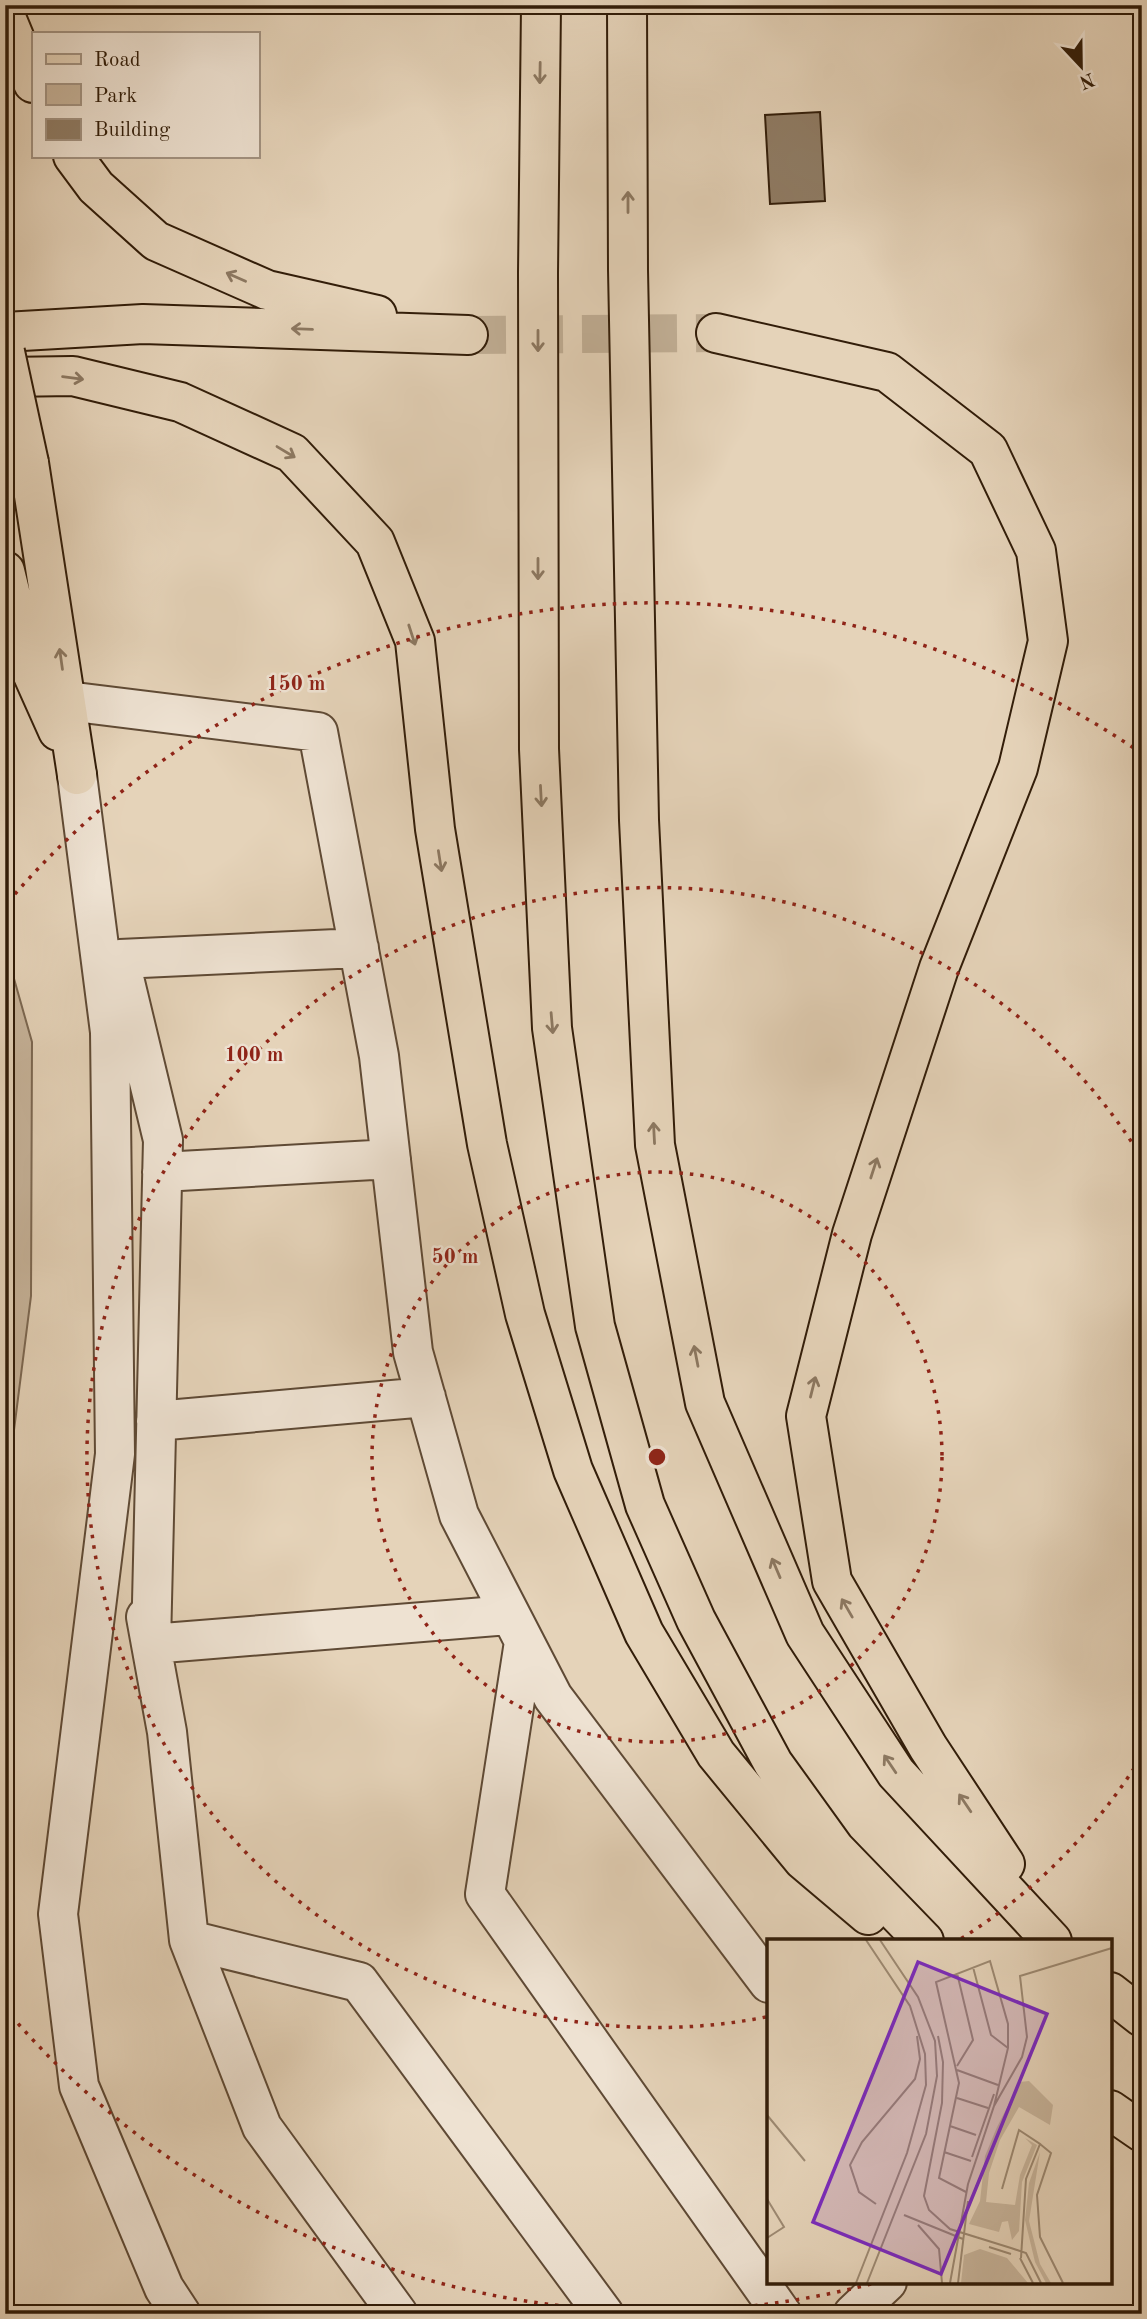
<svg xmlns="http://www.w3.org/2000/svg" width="1147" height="2319" font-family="'Old Standard TT',serif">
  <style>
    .green { fill: #c7b49b; stroke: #7c6852; stroke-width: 2 }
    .building { fill: #8f7c65; stroke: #321d09; stroke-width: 2 }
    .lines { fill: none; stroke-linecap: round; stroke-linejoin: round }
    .highway-tunnel { stroke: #c1af96; stroke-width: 38; stroke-dasharray: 38 19; stroke-linecap: butt }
    .minor-casing { stroke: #5f4a35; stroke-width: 42 }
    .major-casing { stroke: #321d09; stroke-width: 42 }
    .highway-casing { stroke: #321d09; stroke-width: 42 }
    .minor { stroke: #eee2d2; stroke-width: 38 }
    .major { stroke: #e5d3b9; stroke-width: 38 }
    .highway { stroke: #e5d3b9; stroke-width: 38 }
    .major-bridge-casing { stroke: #321d09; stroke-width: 42; stroke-linecap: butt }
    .major-bridge { stroke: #e5d3b9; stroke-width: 38 }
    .oneway { stroke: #8c7861 }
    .ring { fill: none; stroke: #8f2418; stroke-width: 3.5; stroke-dasharray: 3.5 7 }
    .inset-road { fill: none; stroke: #9d8a73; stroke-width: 2 }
    .view { fill: #7b2cbf; fill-opacity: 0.15; stroke: #7b2cbf; stroke-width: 3.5 }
    .inset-edge { fill: none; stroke: #321d09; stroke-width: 3.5 }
    .centre { fill: #8f2418; stroke: #eee2d2; stroke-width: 3.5 }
    .ring-label { font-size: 21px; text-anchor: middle; font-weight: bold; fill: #8f2418; stroke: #eee2d2; stroke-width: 5; stroke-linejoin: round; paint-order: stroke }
  </style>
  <rect width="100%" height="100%" fill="#e5d3b9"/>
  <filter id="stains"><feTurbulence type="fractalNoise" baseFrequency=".00286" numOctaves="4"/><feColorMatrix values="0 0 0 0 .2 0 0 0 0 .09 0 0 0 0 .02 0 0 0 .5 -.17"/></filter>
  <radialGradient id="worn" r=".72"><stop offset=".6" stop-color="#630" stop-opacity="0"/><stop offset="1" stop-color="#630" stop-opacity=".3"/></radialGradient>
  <!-- green -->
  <path class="green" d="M5 947 32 1042 31 1296 5 1501Z"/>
  <!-- building -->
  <path class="building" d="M763 5H832V12L763 13Z
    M820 112 825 201 770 204 765 115Z"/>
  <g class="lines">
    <!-- highway-tunnel -->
    <path class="highway-tunnel" d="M468 335 716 333"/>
    <defs>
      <path id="minor" d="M67 701 318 732 379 1056 413 1352 459 1515 553 1697 769 1983
        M77 775 110 1032 115 1454 58 1914 79 2086 164 2288 181 2314
        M120 959 359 948
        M125 982 163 1140 151 1644 510 1615
        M162 1172 391 1159
        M156 1421 426 1397
        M146 1617 167 1732 189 1940 262 2127 398 2314
        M524 1642 485 1894 782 2314
        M189 1940 359 1982 604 2314
        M853 2314 887 2282"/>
      <path id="major" d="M29 463 77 775
        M5 571 28 664 58 731"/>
      <path id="highway" d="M541 5 538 273 539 749 552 1028 595 1326 645 1505 696 1620 773 1763 835 1849 924 1941
        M627 5 628 270 639 820 655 1145 705 1403 805 1634 896 1773 1052 1941
        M5 15 33 83
        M73 156 96 187 156 241 267 290 377 315
        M5 332 143 324 468 335
        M716 333 887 372 988 450 1036 551 1048 641 1018 768 939 968 852 1234 806 1416 832 1581 928 1747 1005 1864
        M5 377 73 376 180 402 292 453 375 542 415 641 435 829 487 1144 525 1314 573 1470 644 1633 716 1754 803 1860 868 1915
        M1110 1992 1142 2017
        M1110 2110 1142 2132"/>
    </defs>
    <!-- minor casing -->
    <use href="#minor" class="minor-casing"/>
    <!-- major casing -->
    <use href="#major" class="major-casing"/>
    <!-- highway casing -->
    <use href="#highway" class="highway-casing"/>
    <!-- minor -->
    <use href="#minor" class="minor"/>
    <!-- major -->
    <use href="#major" class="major"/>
    <!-- highway -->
    <use href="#highway" class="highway"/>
    <defs>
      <path id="major-bridge" d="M5 352 29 463"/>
    </defs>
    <!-- major-bridge casing -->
    <use href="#major-bridge" class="major-bridge-casing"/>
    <!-- major-bridge -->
    <use href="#major-bridge" class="major-bridge"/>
  </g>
  <!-- one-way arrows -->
  <defs><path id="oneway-shaft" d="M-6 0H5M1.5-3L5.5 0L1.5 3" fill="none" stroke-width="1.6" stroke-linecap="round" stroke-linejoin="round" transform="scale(1.75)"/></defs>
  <g class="oneway">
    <use href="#oneway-shaft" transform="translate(540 73) rotate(91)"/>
    <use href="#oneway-shaft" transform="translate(628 202) rotate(-90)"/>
    <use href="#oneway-shaft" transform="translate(236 277) rotate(-156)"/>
    <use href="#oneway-shaft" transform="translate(302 329) rotate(-178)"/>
    <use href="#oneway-shaft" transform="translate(538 341) rotate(90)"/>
    <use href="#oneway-shaft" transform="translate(73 378) rotate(7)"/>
    <use href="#oneway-shaft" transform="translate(286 452) rotate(31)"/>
    <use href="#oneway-shaft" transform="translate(538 569) rotate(90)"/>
    <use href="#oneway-shaft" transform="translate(412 635) rotate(72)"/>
    <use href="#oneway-shaft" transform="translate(61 659) rotate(-98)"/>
    <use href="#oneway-shaft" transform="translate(541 796) rotate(87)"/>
    <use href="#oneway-shaft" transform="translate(440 861) rotate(81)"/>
    <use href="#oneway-shaft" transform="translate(552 1023) rotate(85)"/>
    <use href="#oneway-shaft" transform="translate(654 1133) rotate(-93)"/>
    <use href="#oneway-shaft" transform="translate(874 1168) rotate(-72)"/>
    <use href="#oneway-shaft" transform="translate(696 1356) rotate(-101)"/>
    <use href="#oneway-shaft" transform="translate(813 1387) rotate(-76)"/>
    <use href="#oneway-shaft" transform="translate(776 1568) rotate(-113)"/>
    <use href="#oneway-shaft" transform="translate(847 1608) rotate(-120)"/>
    <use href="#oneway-shaft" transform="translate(890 1764) rotate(-124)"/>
    <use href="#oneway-shaft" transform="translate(965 1803) rotate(-124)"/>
  </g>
  <!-- distance rings -->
  <g class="ring">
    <circle cx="657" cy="1457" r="285"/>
    <path d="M1140 1759A570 570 0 0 1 959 1940M766 2017A570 570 0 1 1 1140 1155"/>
    <path d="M871 2284A854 854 0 0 1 8 2012M8 902A854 854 0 0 1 1141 753"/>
  </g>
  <!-- overview -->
  <g transform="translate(767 1939)">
    <rect width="345" height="345" fill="#e5d3b9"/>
    <path d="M262 142 286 166 283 186 252 168 233 201 222 234 219 263 248 266 253 236 265 206 258 199 270 206 255 243 252 292 245 301 241 282 235 283 232 293 202 285 213 262 218 217 230 188 253 143ZM273 213 262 282 273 325 284 344H279L268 323 258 281 262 244ZM213 310 240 319 261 344H194L197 316Z" fill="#c7b49b"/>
    <path class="inset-road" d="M206 28 224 96 241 109M190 34 206 101 190 127M171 97 176 123 175 164 157 257 162 271 183 290 244 309M190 131 231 146M190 159 221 169M0 176 38 222M183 187 209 196M273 205 284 214 270 256 273 298 296 344M177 213 204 222M205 218 227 155M201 245 227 167 255 118 260 98 253 37 345 9M235 250 252 191 273 205 259 240 254 319M199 253 172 239 192 144 169 43 223 22 241 85V109L227 167M0 260 17 288 0 299M109 265 92 253 83 226 95 203 148 140 153 120 150 97M137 276 196 300M151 286 172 310 175 344M222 308 244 315M244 309 259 314 274 344M253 319 266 344M89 344 140 214 159 146 158 115 143 67 99 1M100 344 159 195 170 137 168 102 151 58 113 1M183 344 201 245M191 344 201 262"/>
    <path class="view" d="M151 23 280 75 174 335 46 283Z"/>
    <rect width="345" height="345" class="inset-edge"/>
  </g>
  <circle cx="657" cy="1457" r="10" class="centre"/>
  <g class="ring-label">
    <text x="296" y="690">150 m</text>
    <text x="254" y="1061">100 m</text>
    <text x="455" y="1263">50 m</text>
  </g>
  <!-- margin -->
  <rect width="1147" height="2319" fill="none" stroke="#e5d3b9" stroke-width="28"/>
  <rect x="7" y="7" width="1133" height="2305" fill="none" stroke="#321d09" stroke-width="3.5"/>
  <rect x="14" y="14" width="1119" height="2291" fill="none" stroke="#321d09" stroke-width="2"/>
  <!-- legend -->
  <rect x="32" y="32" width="228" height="126" fill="#eee2d2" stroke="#a39382" stroke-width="2"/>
  <rect x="46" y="54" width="35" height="10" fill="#e5d3b9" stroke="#a39382" stroke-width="2"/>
  <text x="94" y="66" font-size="21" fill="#321d09">Road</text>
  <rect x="46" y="84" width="35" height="21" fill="#c7b49b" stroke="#a39382" stroke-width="2"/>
  <text x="94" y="102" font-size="21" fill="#321d09">Park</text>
  <rect x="46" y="119" width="35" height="21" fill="#8f7c65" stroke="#a39382" stroke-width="2"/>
  <text x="94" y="136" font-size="21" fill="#321d09">Building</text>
  <!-- north arrow -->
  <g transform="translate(1081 66) rotate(158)" stroke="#eee2d2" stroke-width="5" paint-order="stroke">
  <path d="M0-5L12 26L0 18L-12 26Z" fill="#321d09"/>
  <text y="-10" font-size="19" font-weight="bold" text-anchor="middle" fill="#321d09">N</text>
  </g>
  <rect width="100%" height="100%" filter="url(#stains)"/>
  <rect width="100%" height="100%" fill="url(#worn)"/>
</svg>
